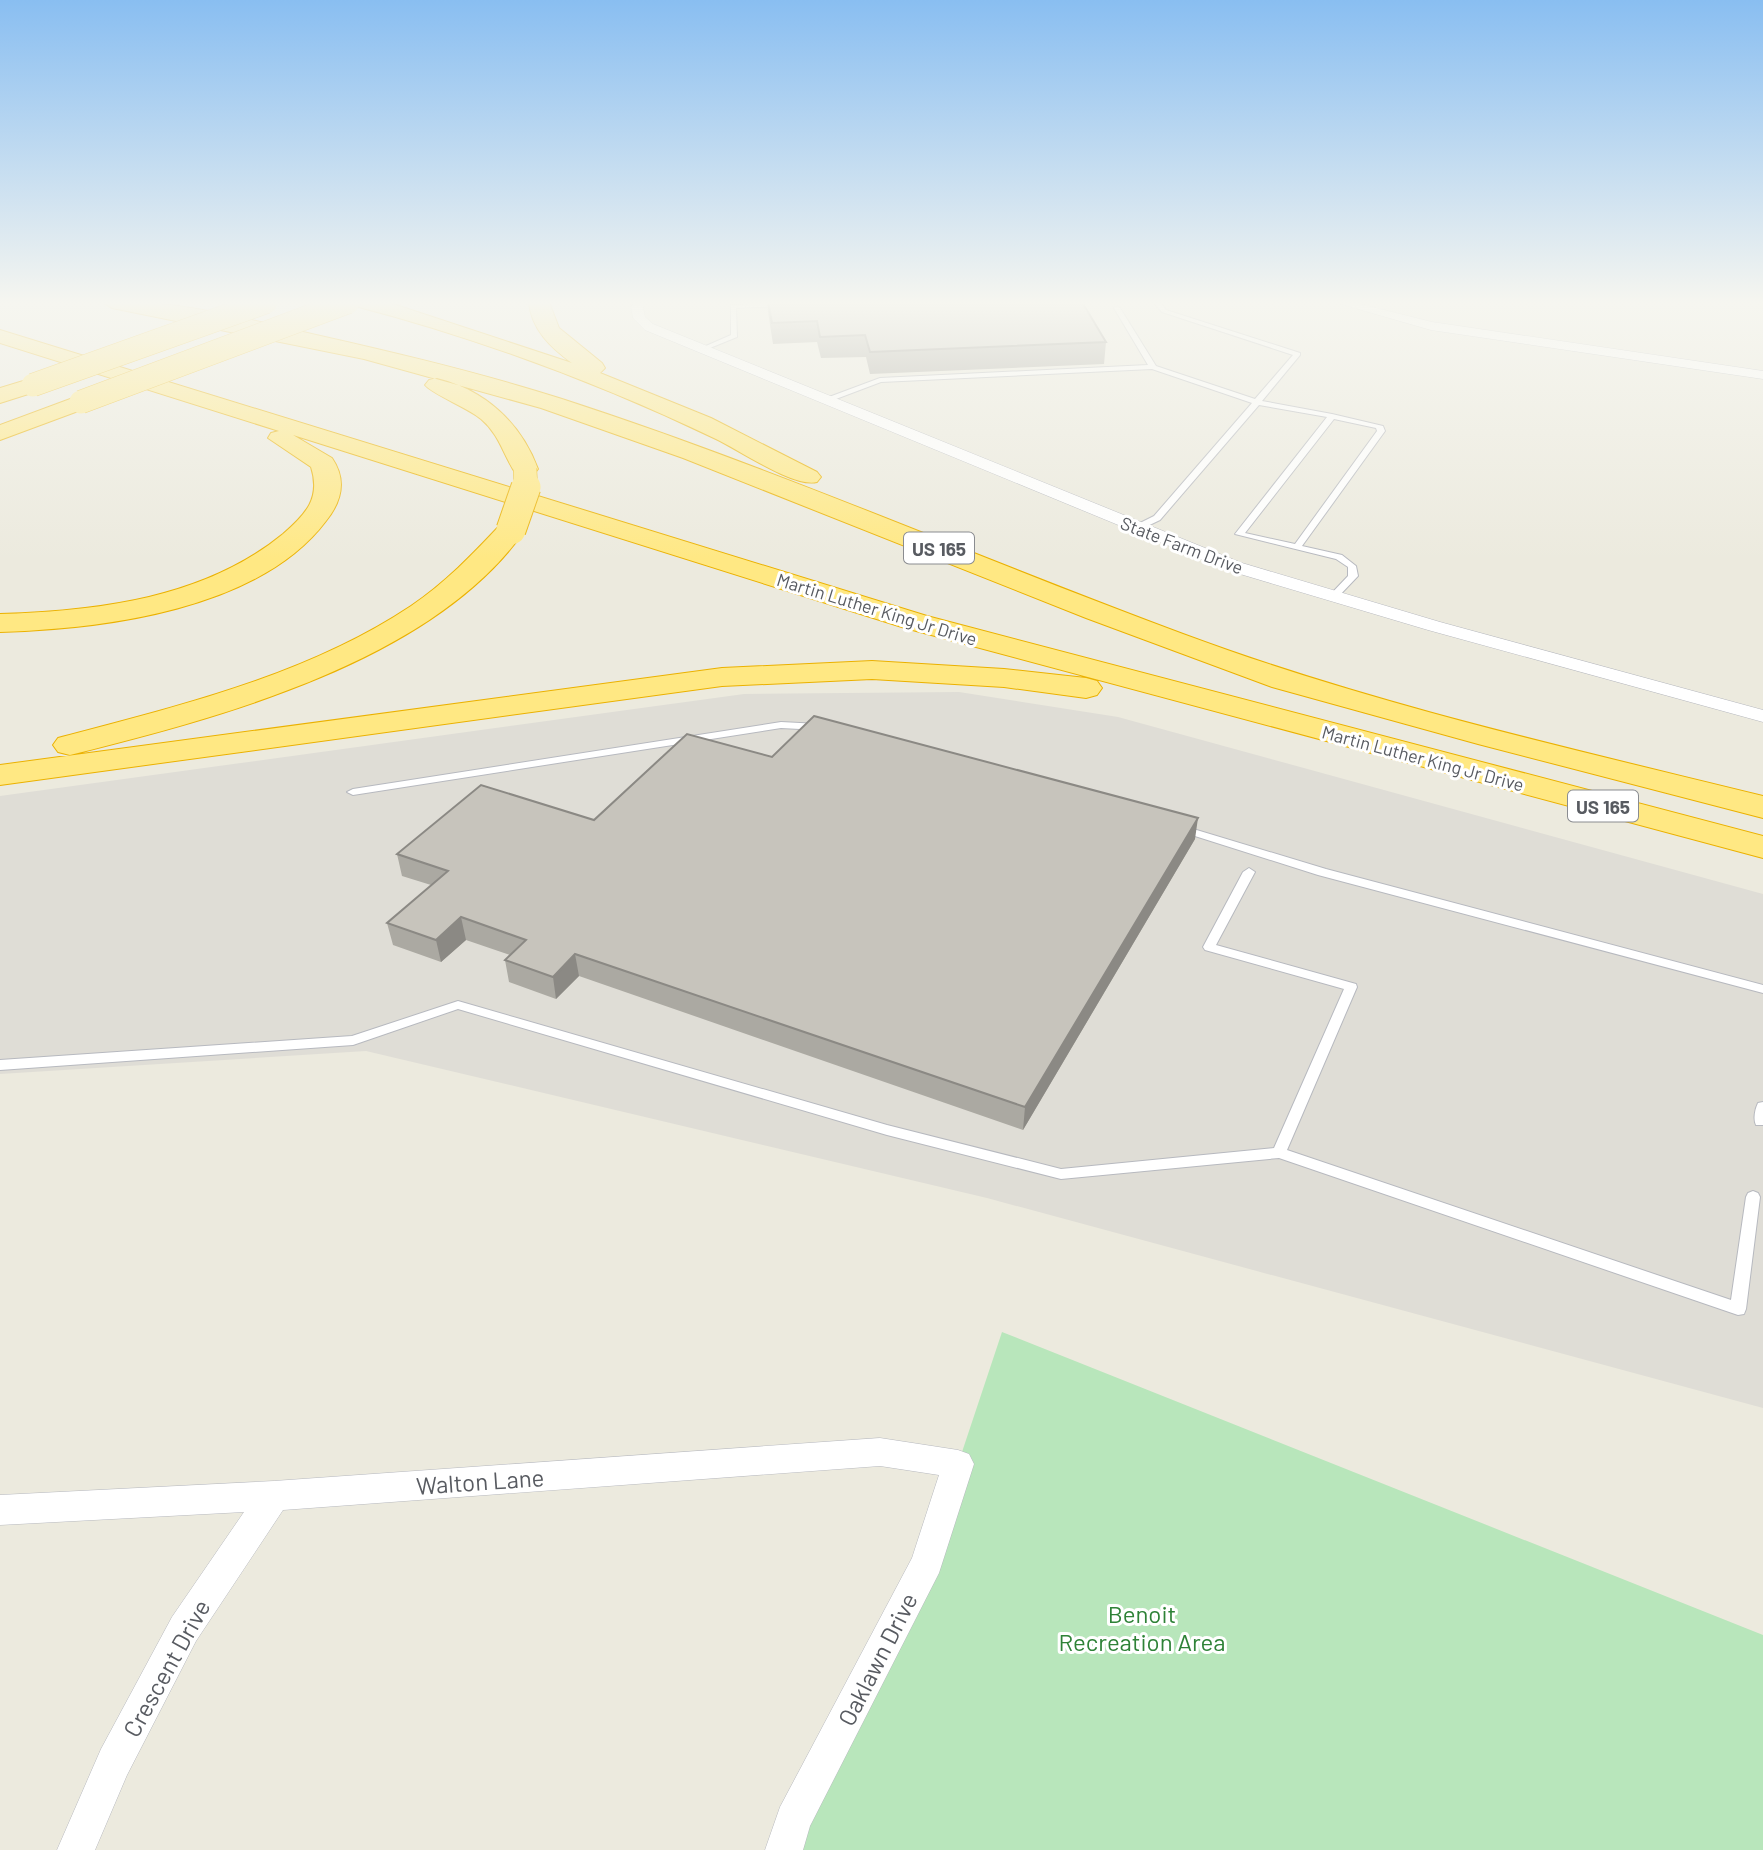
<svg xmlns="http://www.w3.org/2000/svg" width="1763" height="1850" font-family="Barlow,sans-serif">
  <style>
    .industrial { fill: #dfddd6 }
    .green { fill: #b8e6bb }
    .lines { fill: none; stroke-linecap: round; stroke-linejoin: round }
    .lane-casing { stroke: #b7b9bf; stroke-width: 2 }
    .street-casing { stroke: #b7b9bf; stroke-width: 1 }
    .highway-casing { stroke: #ebb100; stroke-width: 2 }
    .lane { fill: #fff; fill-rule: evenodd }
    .street { fill: #fff; fill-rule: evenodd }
    .highway { fill: #ffe883; fill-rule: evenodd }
    .highway-bridge-far1-casing { stroke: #ebb100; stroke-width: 24; stroke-linecap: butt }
    .highway-bridge-casing { stroke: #ebb100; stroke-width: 31; stroke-linecap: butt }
    .highway-bridge-far1 { stroke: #ffe883; stroke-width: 23 }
    .highway-bridge { stroke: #ffe883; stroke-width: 29 }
    .wall { fill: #aba9a2 }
    .shaded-wall { fill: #8b8984 }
    .building { fill: #c7c4bc; stroke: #8b8984; stroke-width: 2 }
    .labels { text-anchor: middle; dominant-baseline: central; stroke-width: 6; stroke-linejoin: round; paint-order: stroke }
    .far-street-label { font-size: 18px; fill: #585b61; stroke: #fff }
    .shield { fill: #fff; stroke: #8a8c90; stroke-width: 2 }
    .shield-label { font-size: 19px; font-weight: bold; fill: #585b61 }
    .near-street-label { font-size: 24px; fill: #585b61; stroke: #fff }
    .near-park-label { font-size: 24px; fill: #2e8237; stroke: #fff }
  </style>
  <rect width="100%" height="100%" fill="#eceade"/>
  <!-- industrial -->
  <path class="industrial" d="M959 692 1118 717 1763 894V1408L987 1198 366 1051 0 1074V796L744 694Z"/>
  <!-- green -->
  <path class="green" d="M1002 1332 1763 1635V1850H784L958 1464Z"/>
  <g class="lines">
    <defs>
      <path id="lane" d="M1153 302H1159L1166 310 1300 353V355L1262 401 1332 414 1383 426 1385 431 1302 546 1342 555 1356 566 1358 576 1337 598 1334 599 1329 596 1348 576V567L1336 559 1235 534 1327 417 1259 405 1160 520 1137 531 1134 530V526L1154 516 1252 403 1152 369 881 382 828 402 821 400 880 378 1148 365 1114 308 1117 306 1120 308 1156 366 1255 399 1293 355 1162 312ZM1334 419 1376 428 1377 431 1295 544 1245 533Z
        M783 303 786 305 785 306 736 308 737 337 705 350 699 349 731 335V305Z
        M781 722 819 724 824 727 819 730 781 728 353 795 347 792 353 789Z
        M1180 825 1326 869 1763 985V993L1318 875 1176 830 1174 828Z
        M1249 868 1255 872 1216 945 1356 984 1357 987 1287 1150 1731 1300 1746 1197 1748 1193 1753 1191 1758 1193 1760 1197 1746 1309 1744 1314 1738 1315 1279 1158 1061 1179 887 1135 458 1009 353 1045 0 1070V1060L352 1036 458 1001 887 1125 1061 1169 1274 1148 1344 989 1205 950 1203 947 1243 872Z
        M1763 1102V1125H1756C1753 1119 1755 1109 1758 1103Z"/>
      <path id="street" d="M635 302H647L643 307 645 317 653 324 1242 563 1440 622 1763 710V722L1428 630 1230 571 645 330 633 318 631 307Z
        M1334 302H1352L1432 322 1763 371V379L1431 330Z
        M880 1438 958 1450 969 1454 974 1464 939 1573 810 1826 803 1850H765L780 1807 912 1558 939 1475 880 1466 283 1510 196 1641 127 1775 95 1850H57L101 1749 172 1617 244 1512 0 1525V1495L274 1481Z"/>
      <path id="highway" d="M102 302C175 298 253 321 325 337 405 355 484 374 562 399 772 467 975 557 1183 634 1371 704 1568 748 1763 796V818L1478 744 1272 687 1086 618 683 458 541 408 364 359 112 308Z
        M352 302 390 303 572 363C551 348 531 329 529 302H549L559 328 602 363 605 368 600 373 711 418 817 472 821 477 817 482C794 488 739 450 716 439 601 384 478 338 355 306Z
        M0 330 927 616 1763 836V858L905 628 293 435 332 458C347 480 342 501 326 521 259 610 103 629 0 632V614C98 611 205 598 283 534 306 514 321 498 311 467L268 438 271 433 279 431 0 343Z
        M33 378 41 380 45 385 41 390 0 403V388Z
        M437 378C485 390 521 423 538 469L534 474H516C503 455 500 435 481 419 468 408 432 394 425 385L429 380Z
        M81 395 89 397 93 402 89 407 0 440V425Z
        M511 522 521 524 525 530C433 662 218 718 70 755L58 752 53 745 58 738C178 706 306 676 411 606 445 583 473 554 501 524Z
        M872 661 1004 669 1086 678 1097 681 1102 688 1097 695 1086 698 1004 687 872 679 722 686 0 785V765L722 668Z"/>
    </defs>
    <!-- lane casing -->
    <use href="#lane" class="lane-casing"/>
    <!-- street casing -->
    <use href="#street" class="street-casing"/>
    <!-- highway casing -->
    <use href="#highway" class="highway-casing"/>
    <!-- lane -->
    <use href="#lane" class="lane"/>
    <!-- street -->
    <use href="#street" class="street"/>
    <!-- highway -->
    <use href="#highway" class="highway"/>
    <defs>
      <path id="highway-bridge-far1" d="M33 385 266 302
        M81 402 348 302
        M525 469 526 488"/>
      <path id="highway-bridge" d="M511 530 526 487"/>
    </defs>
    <!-- highway-bridge-far1 casing -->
    <use href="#highway-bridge-far1" class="highway-bridge-far1-casing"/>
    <!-- highway-bridge casing -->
    <use href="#highway-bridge" class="highway-bridge-casing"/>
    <!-- highway-bridge-far1 -->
    <use href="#highway-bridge-far1" class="highway-bridge-far1"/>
    <!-- highway-bridge -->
    <use href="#highway-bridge" class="highway-bridge"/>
  </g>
  <!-- wall -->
  <path class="wall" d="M767 302H1082L1106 342 1104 364 870 374 866 357 821 358 817 342 773 344 768 312Z
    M772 757 1195 839 1023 1130 579 976 556 999 509 982 505 960 510 955 466 940 441 962 393 945 387 923 431 885 402 876 397 854 594 820Z"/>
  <!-- shaded-wall -->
  <path class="shaded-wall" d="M1198 818 1195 839 1023 1130 1025 1107Z
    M461 917 466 940 441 962 436 940Z
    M575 954 579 976 556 999 553 977Z"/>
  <!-- building -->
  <path class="building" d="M768 302H1082L1106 342 870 352 865 335 820 337 817 321 772 323Z
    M814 716 1198 818 1025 1107 575 954 553 977 505 960 526 940 461 917 436 940 387 923 448 871 397 854 481 785 594 820 687 734 772 757Z"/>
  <!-- sky -->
  <linearGradient id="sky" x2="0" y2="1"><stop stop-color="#89bef1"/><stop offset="0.54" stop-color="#f6f6f0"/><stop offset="1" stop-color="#f6f6f0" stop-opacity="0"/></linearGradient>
  <rect width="1763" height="561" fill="url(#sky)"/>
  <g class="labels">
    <!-- far-street labels -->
    <g class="far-street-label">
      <text transform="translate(1182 545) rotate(21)">State Farm Drive</text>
      <text transform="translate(877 609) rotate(17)">Martin Luther King Jr Drive</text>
      <text transform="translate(1423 758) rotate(15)">Martin Luther King Jr Drive</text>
    </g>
    <!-- shield labels -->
    <g class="shield">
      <rect x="904" y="532.5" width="70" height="31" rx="5"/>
      <rect x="1568" y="790.5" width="70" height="31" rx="5"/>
    </g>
    <g class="shield-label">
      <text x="939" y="548">US 165</text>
      <text x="1603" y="806">US 165</text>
    </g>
    <!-- near-street labels -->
    <g class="near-street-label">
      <text transform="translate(480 1481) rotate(-4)">Walton Lane</text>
      <text transform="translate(877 1659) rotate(-63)">Oaklawn Drive</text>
      <text transform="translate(166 1668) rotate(-61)">Crescent Drive</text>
    </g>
    <!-- near-park labels -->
    <g class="near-park-label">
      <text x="1142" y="1613">Benoit<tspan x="1142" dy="28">Recreation Area</tspan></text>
    </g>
  </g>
</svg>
